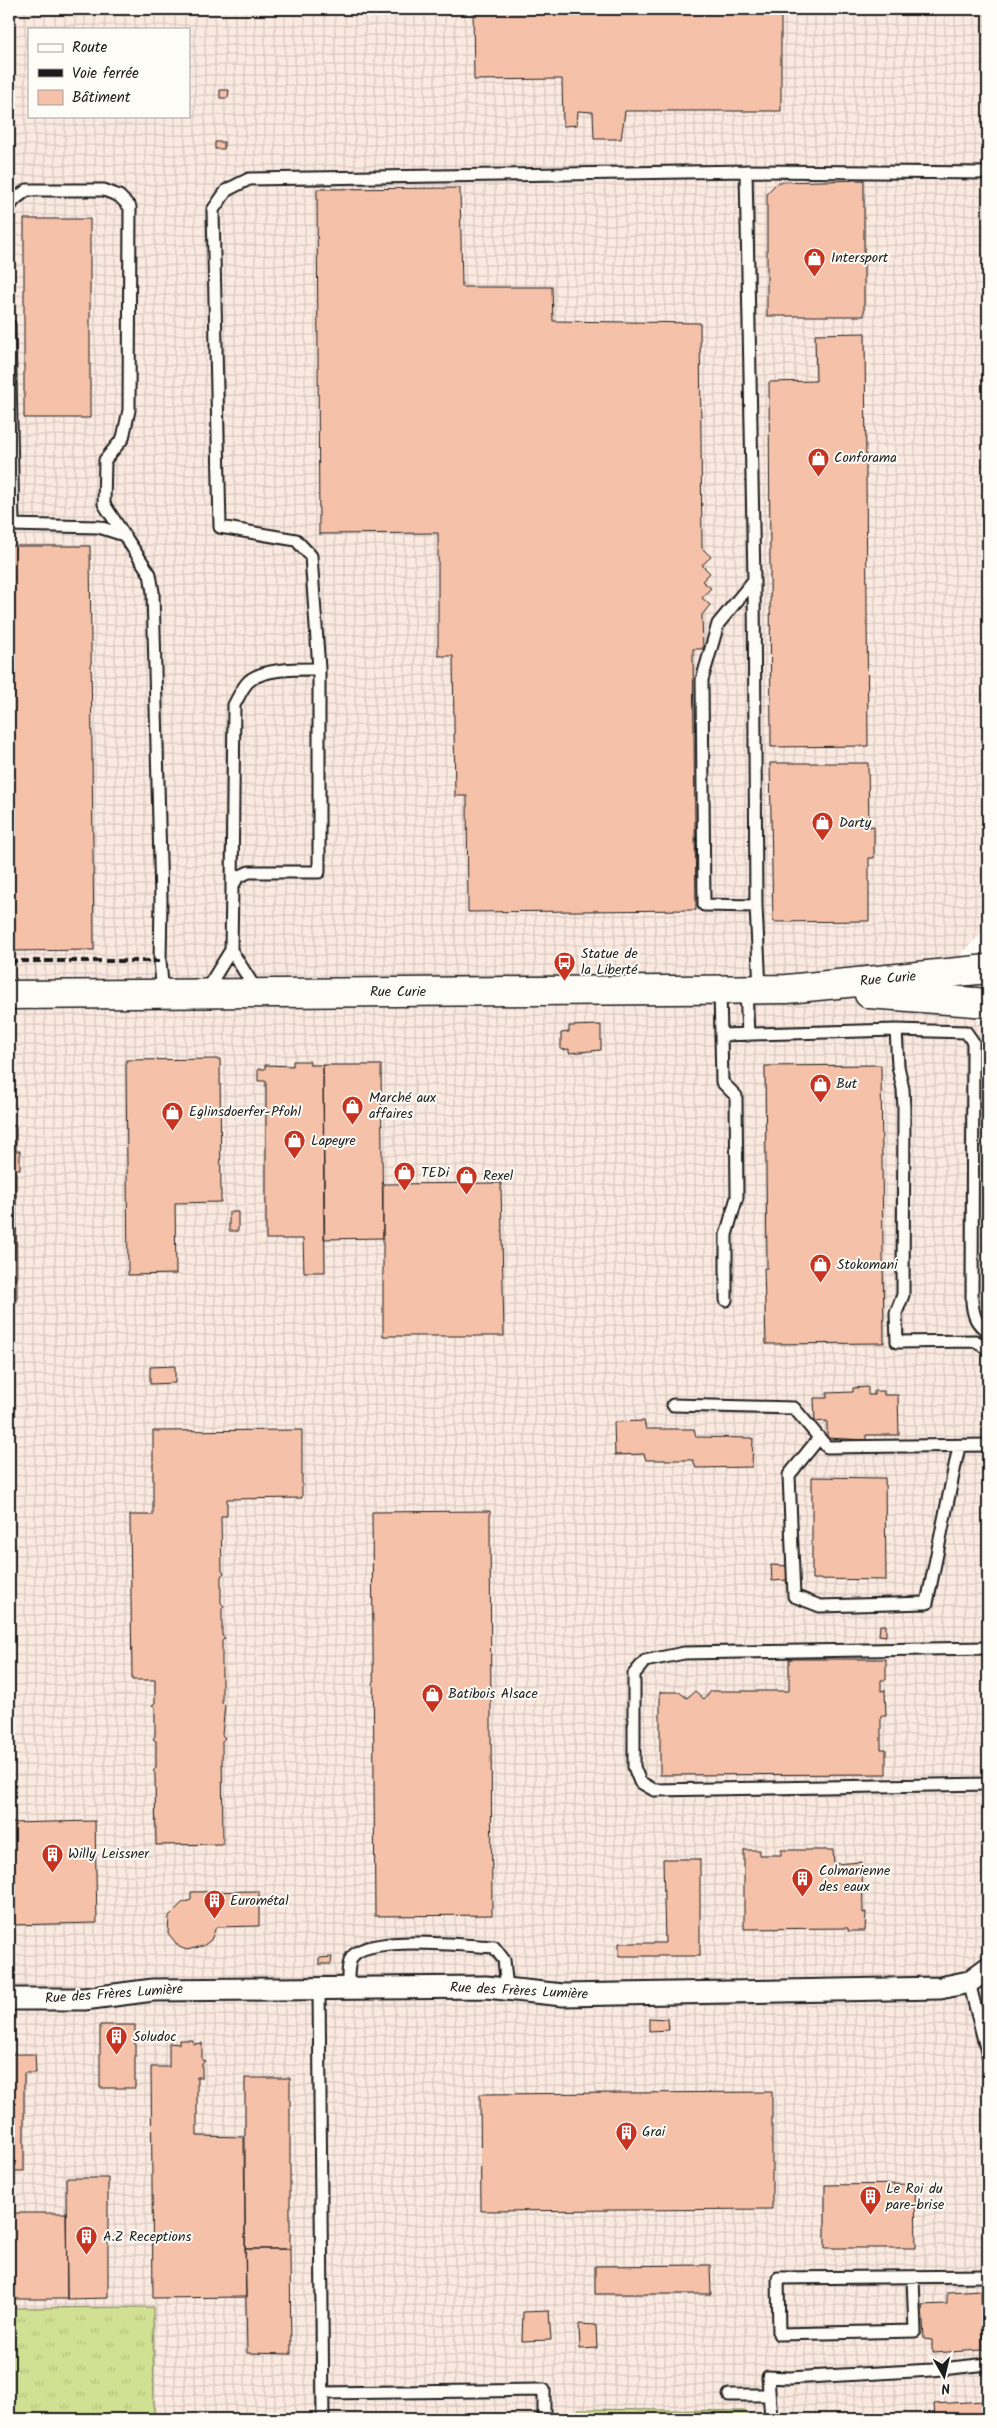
<svg xmlns="http://www.w3.org/2000/svg" width="997" height="2428" font-family="Kalam,sans-serif">
  <style>
    .industrial { fill: url(#industrial-grid); fill-rule: evenodd }
    .grass { fill: url(#grass-tufts); stroke: #777e58 }
    .building { fill: #f6c1a9; stroke: #1c1c1c }
    .lines { fill: none; stroke-linecap: round; stroke-linejoin: round }
    .service-casing { stroke: #1c1c1c; stroke-width: 15 }
    .minor-casing { stroke: #1c1c1c; stroke-width: 25 }
    .secondary-casing { stroke: #1c1c1c; stroke-width: 31 }
    .service { stroke: #fdfcf7; stroke-width: 11 }
    .minor { stroke: #fdfcf7; stroke-width: 21 }
    .secondary { stroke: #fdfcf7; stroke-width: 28 }
    .rail { stroke: #1c1c1c; stroke-width: 4; stroke-dasharray: 8 4; stroke-linecap: butt }
    .labels { text-anchor: middle; dominant-baseline: central; stroke-width: 4; stroke-linejoin: round; paint-order: stroke }
    .poi-label { font-size: 14px; fill: #1c1c1c; stroke: #fdfcf7; text-anchor: start }
    .street-label { font-size: 14px; fill: #1c1c1c; stroke: #fdfcf7 }
  </style>
  <defs>
    <pattern id="industrial-grid" width="8" height="8" patternUnits="userSpaceOnUse" patternTransform="scale(1.25)"><rect width="8" height="8" fill="#fbeae0"/><path d="M0 4h8M4 0v8" fill="none" stroke="#d7c8c0"/></pattern>
    <pattern id="grass-tufts" width="24" height="20" patternUnits="userSpaceOnUse" patternTransform="scale(1.25)"><rect width="24" height="20" fill="#d2e093"/><path d="M3 7l-1-3M5 7V3M7 7l1-3M15 17l-1-3M17 17v-4M19 17l1-3" fill="none" stroke="#b4c07e"/></pattern>
  </defs>
  <rect width="100%" height="100%" fill="#fdfcf7"/>
  <filter id="ink" filterUnits="userSpaceOnUse"><feTurbulence type="fractalNoise" baseFrequency=".02" numOctaves="2"/><feDisplacementMap in="SourceGraphic" scale="10" xChannelSelector="R" yChannelSelector="G"/><feConvolveMatrix kernelMatrix="1 2 1 2 8 2 1 2 1" color-interpolation-filters="sRGB"/></filter>
  <g filter="url(#ink)">
    <!-- industrial -->
    <path class="industrial" d="M9 9H988V928L961 953 979 1024 988 1034V2419H747L746 2411 579 2409 578 2419H154L153 2307 9 2308ZM29 29H189V116H29Z"/>
    <!-- grass -->
    <path class="grass" d="M153 2307 154 2419H9V2308Z
      M578 2409 746 2411 747 2419H578Z"/>
    <!-- building -->
    <path class="building" d="M473 9H781V111H625L621 139H594L593 112 578 111 577 125 563 126 562 79 474 80Z
      M220 90H229L228 98H220Z
      M984 123H988V133L983 132Z
      M215 142H224V149H215Z
      M864 180V316H767V193L778 182Z
      M460 188 462 287H552L553 321 700 323 702 548 711 557 702 565 710 573 702 581 711 588 702 598 710 605 702 615 703 649H693L696 910 468 912 467 796H455L453 656H438V533L319 534 317 189Z
      M24 219H90V418H24Z
      M865 333 868 746 771 747 769 382 816 381 815 334Z
      M9 546H90L94 950 9 951Z
      M770 763H868L869 827 874 826V858H869V921L773 922Z
      M601 1025V1050L569 1053V1049L561 1050V1033L569 1032V1026Z
      M220 1059 221 1202 175 1203 176 1274 128 1275 126 1060Z
      M293 1061H310V1065H323L325 1272H304L303 1239H266V1081H258V1069H265V1065L293 1066Z
      M323 1065H381L383 1238 324 1239Z
      M881 1065 884 1343 766 1344 764 1268H767L765 1066Z
      M9 1126H16V1151H20V1169H16L17 1302H9Z
      M501 1183 504 1336H383V1184Z
      M229 1212H238V1231H229Z
      M175 1366V1383L150 1384V1367Z
      M868 1387V1395H874V1391H884V1395H898L899 1435H866V1440L827 1438V1421L815 1422 814 1398H827V1393L853 1392V1388Z
      M644 1421 646 1429H694L696 1437 753 1438 752 1467 696 1468 693 1460H646L644 1454 615 1455 614 1422Z
      M302 1430V1498L227 1499V1516H221L222 1571 224 1573 221 1576V1603L224 1606 222 1609V1636L225 1638 222 1641V1702L225 1705 222 1735 225 1738 222 1741 223 1844 156 1845 155 1773 153 1771 156 1768V1741L153 1739 155 1736V1707L152 1705 155 1703V1680H132L130 1515H153V1431Z
      M812 1477 885 1478 886 1580 812 1579Z
      M490 1511 492 1915 375 1916 372 1512Z
      M771 1565 788 1566V1580L772 1581Z
      M880 1625H886V1636L879 1635Z
      M789 1659H886V1680H881V1691L885 1690 886 1716H881V1749H886V1774L660 1775V1692H679L687 1698 695 1691 704 1699 711 1691H789Z
      M95 1821 97 1923 9 1925V1823Z
      M744 1850H759V1855H781V1850H833L834 1864 862 1862 863 1913 866 1912 865 1931H848V1928L744 1929Z
      M663 1859H700V1956H619V1943H665Z
      M259 1891V1926L216 1927 211 1940 203 1946 187 1950 179 1947 168 1933 169 1916 182 1903 191 1900V1892Z
      M332 1957 331 1964H319V1958Z
      M649 2018 668 2019 669 2030 649 2031Z
      M100 2025H135V2088H100Z
      M179 2040H193V2044L202 2043V2060L205 2061 202 2064V2077H197V2136L244 2137 246 2297 153 2298 151 2067H169V2043L179 2044Z
      M9 2054H35L36 2073H24V2171H9Z
      M245 2078H290V2249H245Z
      M772 2092V2209L481 2211 480 2094Z
      M66 2178H108V2298L67 2299Z
      M915 2184 916 2248H825V2185Z
      M9 2213H66L67 2299H9Z
      M245 2249H290L291 2354 247 2353Z
      M710 2265 711 2294H595V2266Z
      M981 2290 983 2350 932 2353V2340L924 2339 922 2305 947 2304V2292Z
      M549 2311 551 2340 522 2341 523 2312Z
      M579 2324 596 2325 597 2348 580 2349Z
      M984 2401 985 2419H935L934 2404Z"/>
    <g class="lines">
      <defs>
        <path id="service" d="M746 171 754 580 756 906 760 989
          M9 208 14 200 27 190H104L119 196 130 207 129 410 123 438 105 460 104 504 124 535
          M9 325 13 525
          M9 525 99 527 124 535 150 574 153 592 161 900 160 961 163 994
          M754 580 718 624 702 680 704 905 756 906
          M232 887 234 705C238 698 243 686 249 681 264 668 299 669 319 669
          M231 950 258 993
          M746 989 748 1035
          M720 990 721 1035 896 1030 898 1066 903 1089 904 1109 903 1295 896 1313 897 1342 975 1341 988 1349
          M205 992 231 950 232 887 238 877 249 872H319V669L311 556 296 540 220 527 213 210 227 190 249 179 746 171 988 173
          M896 1030 966 1032 973 1042 972 1301C973 1315 976 1324 988 1331
          M721 1035 722 1082 736 1096 737 1197 726 1235V1300
          M673 1405 794 1408 827 1447 988 1445
          M819 1438 789 1475 794 1596 820 1606 927 1603 959 1446
          M988 1648 684 1653 645 1661 634 1674V1767L640 1782 654 1790 988 1784
          M969 1982 988 2056
          M319 1988 323 2419
          M348 1988C348 1979 347 1965 352 1957 367 1934 467 1946 494 1947L504 1960 507 1989
          M913 2278 915 2331 779 2334 778 2278 988 2276
          M323 2393 544 2390V2419
          M729 2395H769
          M771 2419 768 2377 789 2378 932 2370 988 2364"/>
        <path id="minor" d="M9 1999H84L153 1990 486 1987 563 1995 940 1988 969 1982 988 1968"/>
        <path id="secondary" d="M869 994 988 1003
          M9 995 787 989 988 969"/>
      </defs>
      <!-- service casing -->
      <use href="#service" class="service-casing"/>
      <!-- minor casing -->
      <use href="#minor" class="minor-casing"/>
      <!-- secondary casing -->
      <use href="#secondary" class="secondary-casing"/>
      <!-- service -->
      <use href="#service" class="service"/>
      <!-- minor -->
      <use href="#minor" class="minor"/>
      <!-- secondary -->
      <use href="#secondary" class="secondary"/>
      <!-- rail -->
      <path class="rail" d="M9 961H160"/>
    </g>
  </g>
  <!-- icons -->
  <defs>
    <symbol id="shop-pin" viewBox="-11 -11 22 30"><path d="M0 17L-7.5 6A9.5 9.5 0 1 1 7.5 6Z" fill="#c8321e" stroke="#fdfcf7"/><path d="M-5-2.5h2.3a2.7 3.5 0 0 1 5.4 0H5L5.5 6h-11ZM-1.5-2.5h3a1.5 2.3 0 0 0-3 0Z" fill="#fff"/></symbol>
    <symbol id="bus-pin" viewBox="-11 -11 22 30"><path d="M0 17L-7.5 6A9.5 9.5 0 1 1 7.5 6Z" fill="#c8321e" stroke="#fdfcf7"/><path d="M-5-6H5V4H4V6H2V4H-2V6H-4V4H-5ZM-3.5-4V0h7V-4ZM-3.5 1.2v1.5H-2V1.2ZM2 1.2v1.5H3.5V1.2Z" fill="#fff"/></symbol>
    <symbol id="building-pin" viewBox="-11 -11 22 30"><path d="M0 17L-7.5 6A9.5 9.5 0 1 1 7.5 6Z" fill="#c8321e" stroke="#fdfcf7"/><path d="M-4-6H4V6H1V3H-1V6H-4ZM-2.5-4.3h1.7v1.8h-1.7ZM.8-4.3h1.7v1.8H.8ZM-2.5-1h1.7V.8h-1.7ZM.8-1h1.7V.8H.8Z" fill="#fff"/></symbol>
  </defs>
  <g fill-rule="evenodd">
    <use href="#shop-pin" x="802" y="246" width="25" height="34"/>
    <use href="#shop-pin" x="806" y="446" width="25" height="34"/>
    <use href="#shop-pin" x="810" y="810" width="25" height="34"/>
    <use href="#bus-pin" x="552" y="950" width="25" height="34"/>
    <use href="#shop-pin" x="808" y="1072" width="25" height="34"/>
    <use href="#shop-pin" x="340" y="1094" width="25" height="34"/>
    <use href="#shop-pin" x="160" y="1100" width="25" height="34"/>
    <use href="#shop-pin" x="282" y="1128" width="25" height="34"/>
    <use href="#shop-pin" x="392" y="1160" width="25" height="34"/>
    <use href="#shop-pin" x="454" y="1164" width="25" height="34"/>
    <use href="#shop-pin" x="808" y="1252" width="25" height="34"/>
    <use href="#shop-pin" x="420" y="1682" width="25" height="34"/>
    <use href="#building-pin" x="40" y="1842" width="25" height="34"/>
    <use href="#building-pin" x="790" y="1866" width="25" height="34"/>
    <use href="#building-pin" x="202" y="1888" width="25" height="34"/>
    <use href="#building-pin" x="104" y="2024" width="25" height="34"/>
    <use href="#building-pin" x="614" y="2120" width="25" height="34"/>
    <use href="#building-pin" x="858" y="2184" width="25" height="34"/>
    <use href="#building-pin" x="74" y="2224" width="25" height="34"/>
  </g>
  <g class="labels">
    <!-- poi labels -->
    <g class="poi-label">
      <text x="831" y="258">Intersport</text>
      <text x="834" y="458">Conforama</text>
      <text x="839" y="823">Darty</text>
      <text x="581" y="954">Statue de<tspan x="581" dy="16">la Liberté</tspan></text>
      <text x="836" y="1084">But</text>
      <text x="369" y="1098">Marché aux<tspan x="369" dy="16">affaires</tspan></text>
      <text x="189" y="1112">Eglinsdoerfer-Pfohl</text>
      <text x="311" y="1141">Lapeyre</text>
      <text x="421" y="1173">TEDi</text>
      <text x="483" y="1176">Rexel</text>
      <text x="837" y="1265">Stokomani</text>
      <text x="448" y="1694">Batibois Alsace</text>
      <text x="68" y="1854">Willy Leissner</text>
      <text x="819" y="1871">Colmarienne<tspan x="819" dy="16">des eaux</tspan></text>
      <text x="230" y="1901">Eurométal</text>
      <text x="133" y="2037">Soludoc</text>
      <text x="642" y="2132">Grai</text>
      <text x="886" y="2189">Le Roi du<tspan x="886" dy="16">pare-brise</tspan></text>
      <text x="103" y="2237">A.Z Receptions</text>
    </g>
    <!-- street labels -->
    <g class="street-label">
      <text transform="translate(888 979) rotate(-5)">Rue Curie</text>
      <text x="398" y="992">Rue Curie</text>
      <text transform="translate(519 1991) rotate(3)">Rue des Frères Lumière</text>
      <text transform="translate(114 1994) rotate(-4)">Rue des Frères Lumière</text>
    </g>
  </g>
  <!-- margin -->
  <rect width="997" height="2428" fill="none" stroke="#fdfcf7" stroke-width="30"/>
  <rect x="15" y="15" width="967" height="2398" fill="none" stroke="#1c1c1c" stroke-width="2" filter="url(#ink)"/>
  <!-- legend -->
  <rect x="28" y="28" width="162" height="90" fill="#fdfcf7" stroke="#a3a29f"/>
  <rect x="38" y="44" width="25" height="8" fill="#fdfcf7" stroke="#a3a29f"/>
  <text x="72" y="52" font-size="15" fill="#1c1c1c">Route</text>
  <rect x="38" y="69" width="25" height="8" fill="#1c1c1c" stroke="#a3a29f"/>
  <text x="72" y="78" font-size="15" fill="#1c1c1c">Voie ferrée</text>
  <rect x="38" y="90" width="25" height="15" fill="#f6c1a9" stroke="#a3a29f"/>
  <text x="72" y="102" font-size="15" fill="#1c1c1c">Bâtiment</text>
  <!-- north arrow -->
  <g transform="translate(944 2376) rotate(172)" stroke="#fdfcf7" stroke-width="4" paint-order="stroke">
  <path d="M0-4L9 19L0 12L-9 19Z" fill="#1c1c1c"/>
  <text y="-8" font-size="14" font-weight="bold" text-anchor="middle" fill="#1c1c1c">N</text>
  </g>
</svg>
